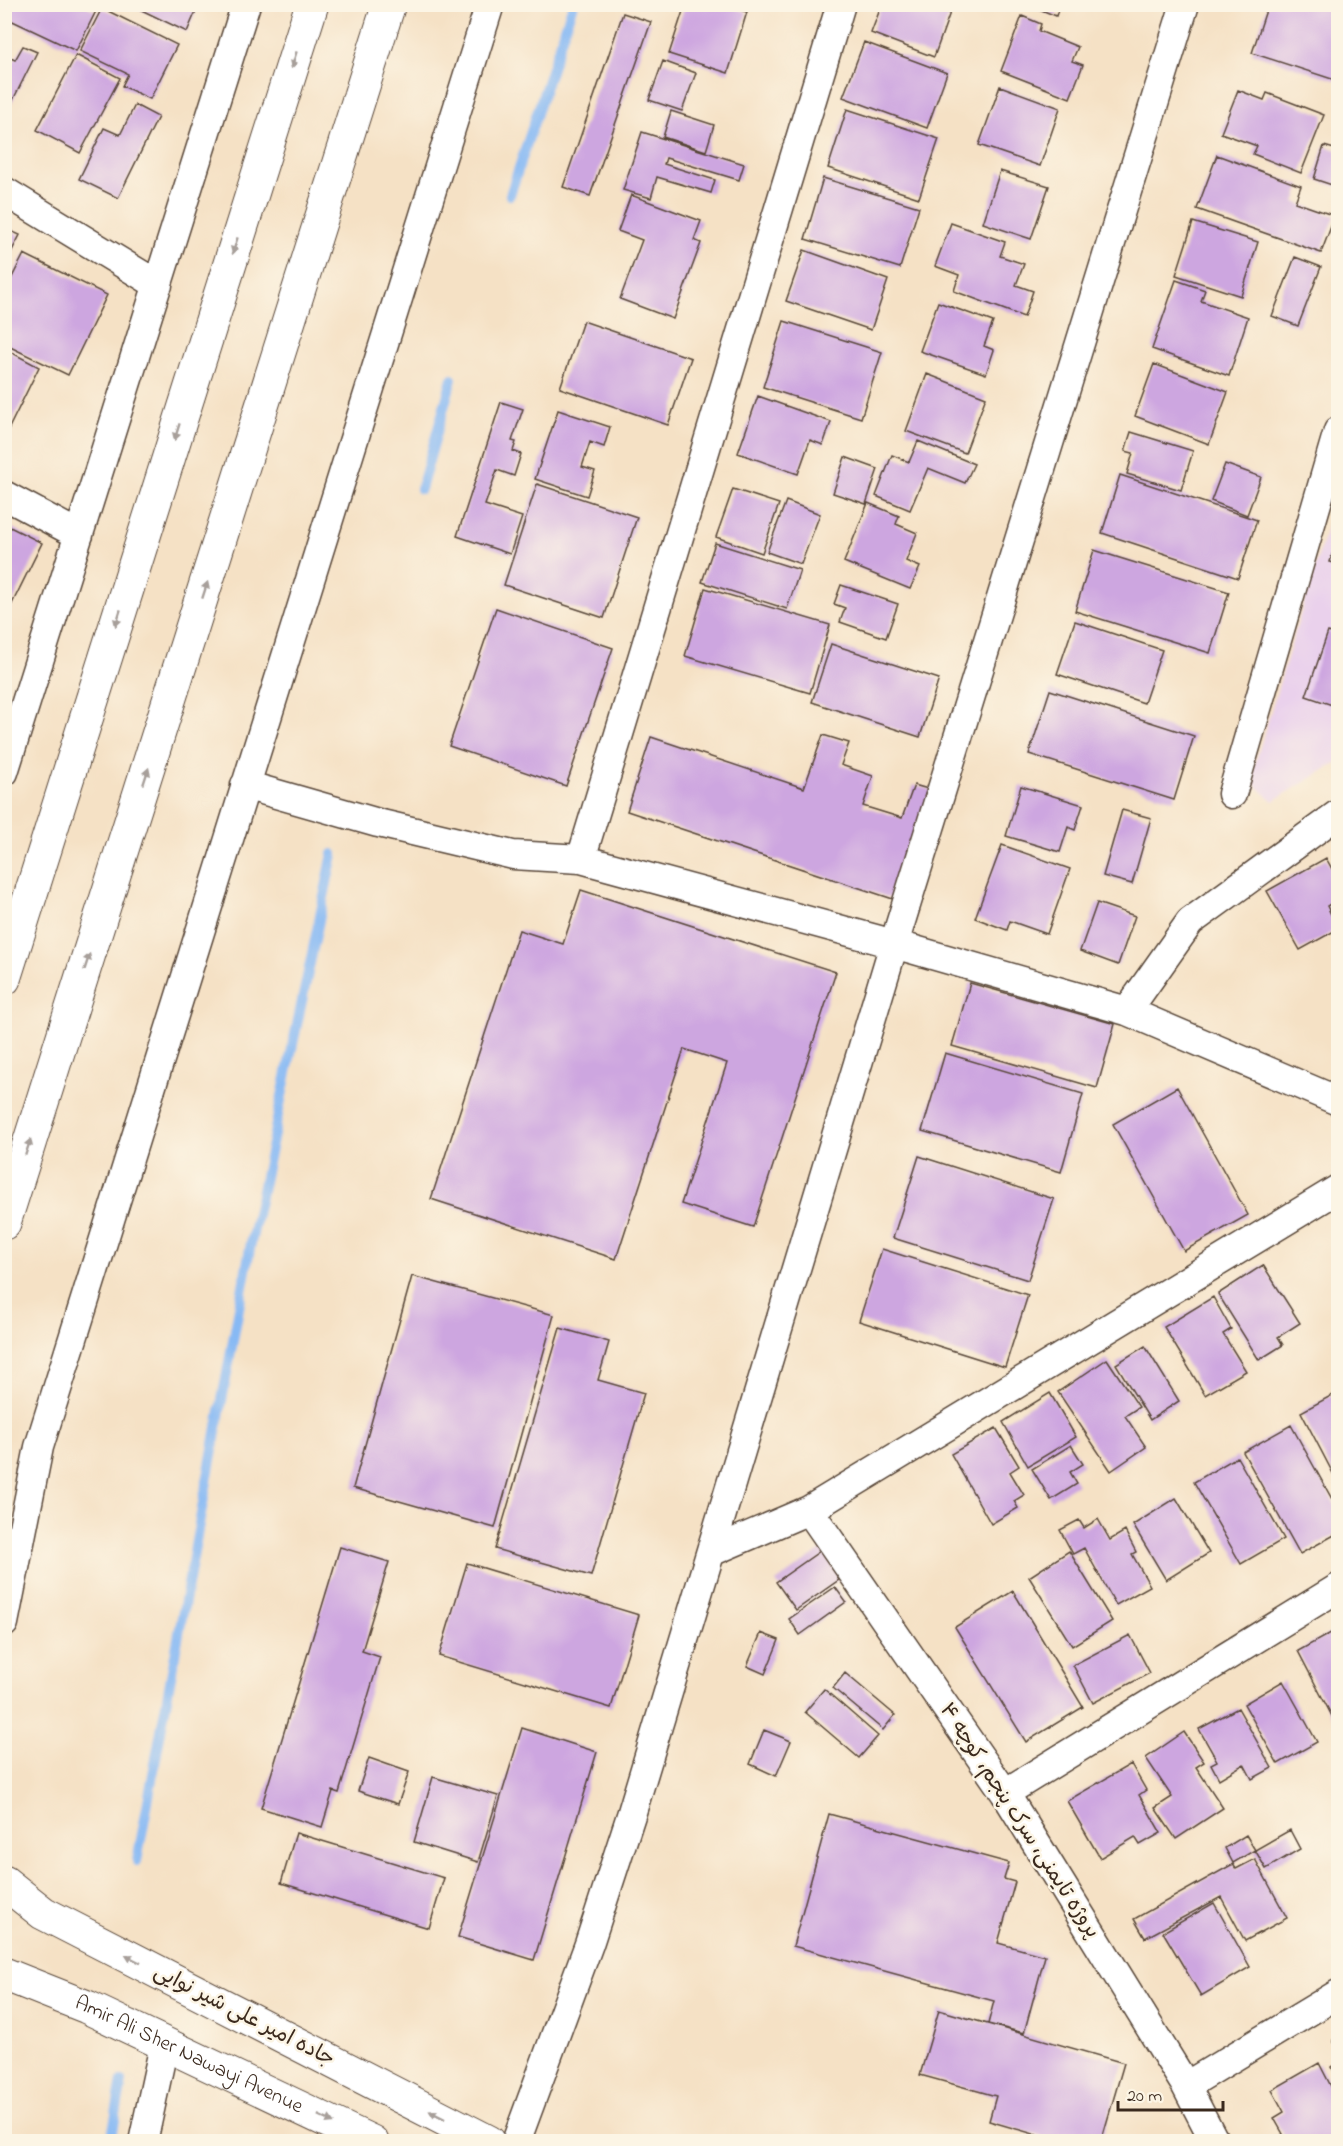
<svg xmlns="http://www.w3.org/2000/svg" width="1343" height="2146" font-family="'Indie Flower','Playpen Sans Arabic',sans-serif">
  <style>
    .built { fill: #ead1ec }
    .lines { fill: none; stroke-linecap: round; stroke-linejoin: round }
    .stream { stroke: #87b9f4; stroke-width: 10 }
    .building { fill: #cda6e0 }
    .minor-casing { stroke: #574537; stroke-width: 31 }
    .secondary-casing { stroke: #574537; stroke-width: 35 }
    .primary-casing { stroke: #574537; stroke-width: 35 }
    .minor { stroke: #fff; stroke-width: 28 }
    .secondary { stroke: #fff; stroke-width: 33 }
    .primary { stroke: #fff; stroke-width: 33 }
    .oneway { fill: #a79f9a }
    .labels { text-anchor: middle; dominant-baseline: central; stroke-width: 5; stroke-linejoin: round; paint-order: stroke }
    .street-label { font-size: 21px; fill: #3b2a1e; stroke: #fcf5e5 }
  </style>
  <rect width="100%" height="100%" fill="#fcf5e5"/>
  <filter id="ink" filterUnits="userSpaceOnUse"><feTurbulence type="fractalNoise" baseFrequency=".0167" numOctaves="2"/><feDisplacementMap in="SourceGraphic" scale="12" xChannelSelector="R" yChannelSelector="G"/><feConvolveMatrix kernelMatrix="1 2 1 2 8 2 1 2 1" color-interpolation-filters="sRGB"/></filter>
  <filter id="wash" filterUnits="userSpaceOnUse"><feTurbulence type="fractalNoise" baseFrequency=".008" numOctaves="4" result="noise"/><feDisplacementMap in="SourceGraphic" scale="24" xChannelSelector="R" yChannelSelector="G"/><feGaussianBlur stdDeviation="1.35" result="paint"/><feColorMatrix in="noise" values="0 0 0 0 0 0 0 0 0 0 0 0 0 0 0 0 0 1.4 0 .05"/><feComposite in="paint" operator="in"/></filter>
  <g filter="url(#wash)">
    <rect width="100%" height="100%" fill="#f5e1c5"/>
    <!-- built -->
    <path class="built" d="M1338 491V762L1273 801 1250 780Z"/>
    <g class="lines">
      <!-- stream -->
      <path class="stream" d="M510 195 573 4
        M421 489 452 379
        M137 1861 251 1243 333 854
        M111 2142 122 2081"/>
    </g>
    <g id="blocks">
      <!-- building -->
      <path class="building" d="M4 4H83L96 11 76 51 4 17Z
        M129 4H199L187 32Z
        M882 4H953L934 57 871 33Z
        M1027 4H1060L1056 16Z
        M1268 4H1338V81L1252 53Z
        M685 5H723L747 12 728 73 669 54Z
        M102 8 177 45 150 99 122 86 128 74 80 51Z
        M623 13 651 22 590 196 563 187Z
        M1022 16 1041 24 1039 31 1078 47 1072 61 1083 65 1070 98 1001 71Z
        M864 42 947 73 927 128 843 97Z
        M23 46 37 52 4 118V55L15 60Z
        M76 55 120 78 80 153 37 130Z
        M663 61 696 73 682 111 649 100Z
        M1000 86 1060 108 1040 166 979 145Z
        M1238 90 1264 100 1267 93 1324 115 1301 173 1253 154 1257 146 1221 133Z
        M135 105 158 117 118 198 79 179 104 128 120 135Z
        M847 109 939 139 919 198 828 168Z
        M671 111 714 125 706 151 663 137Z
        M642 132 744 164 739 180 666 158 664 164 715 180 711 193 657 177 651 198 623 190Z
        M1324 146 1338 150V187L1314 179Z
        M1217 155 1301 186 1295 202 1335 216 1321 253 1197 209Z
        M1000 171 1049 186 1031 239 983 223Z
        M823 178 919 207 900 268 805 239Z
        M631 195 701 221 694 240 701 243 673 319 620 299 642 240 618 231Z
        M1193 222 1258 242 1241 296 1176 275Z
        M951 223 1005 242 1000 256 1024 264 1016 285 1033 291 1024 317 954 291 959 275 935 266Z
        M4 228 20 235 7 260 4 259Z
        M804 250 888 280 871 330 786 301Z
        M24 254 107 295 68 375 4 344V293Z
        M1295 257 1321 267 1298 326 1272 316Z
        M1176 280 1205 290 1201 301 1248 317 1229 376 1152 349Z
        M938 302 993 322 984 346 994 350 986 374 920 351Z
        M583 321 691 358 668 425 560 388Z
        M784 321 882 352 861 418 763 387Z
        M5 349 39 367 5 436Z
        M1154 364 1228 392 1209 444 1135 416Z
        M927 374 986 397 965 453 906 431Z
        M758 396 831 422 823 445 810 440 798 474 738 453Z
        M501 402 523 409 512 441 516 442 513 451 521 454 514 476 497 470 485 505 522 517 510 554 457 536Z
        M558 410 610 427 604 447 590 442 582 467 595 471 587 496 535 479Z
        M1131 432 1193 451 1181 490 1127 474 1133 453 1125 451Z
        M918 441 974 464 965 483 928 468 910 510 876 496 892 455 909 462Z
        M845 457 878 469 866 504 833 493Z
        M1225 464 1261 477 1247 515 1211 501Z
        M1120 475 1257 520 1238 578 1102 533Z
        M537 484 637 517 604 618 504 585Z
        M733 489 779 504 762 553 716 537Z
        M786 501 820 514 801 564 767 552Z
        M868 503 899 516 896 524 917 533 906 561 920 567 910 589 844 562Z
        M4 524 42 543 4 620Z
        M1338 535V564L1330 562Z
        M715 543 800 570 787 609 702 582Z
        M1094 550 1229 592 1210 653 1075 611Z
        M841 585 898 604 886 638 840 622 845 608 834 604Z
        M705 588 830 625 810 693 685 656Z
        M496 608 613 648 566 786 449 746Z
        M1075 621 1162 650 1144 703 1057 674Z
        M1328 632 1338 635V707L1306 696Z
        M831 644 939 679 920 737 812 702Z
        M1050 690 1194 736 1174 800 1029 754Z
        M823 735 849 743 841 765 873 776 863 806 902 818 914 785 935 791 899 901 627 811 651 737 804 788Z
        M1021 786 1083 805 1075 830 1068 827 1060 852 1006 836Z
        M1122 810 1151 818 1132 884 1103 876Z
        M1002 845 1070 869 1047 934 1010 921 1007 930 975 918Z
        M1326 858 1338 880V899L1327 906 1338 929 1300 950 1267 891Z
        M581 890 836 972 753 1227 681 1204 727 1063 684 1049 616 1259 431 1199 519 930 563 944Z
        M1097 903 1135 916 1118 965 1080 951Z
        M970 983 1115 1024 1097 1088 952 1046Z
        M945 1053 1083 1094 1061 1172 922 1131Z
        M1177 1087 1248 1215 1184 1251 1113 1124Z
        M919 1156 1054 1199 1028 1280 893 1238Z
        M882 1249 1028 1295 1005 1367 859 1321Z
        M1263 1265 1300 1323 1278 1337 1283 1345 1259 1360 1218 1294Z
        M412 1276 554 1315 495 1528 353 1488Z
        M1213 1297 1231 1329 1223 1334 1246 1371 1205 1395 1164 1327Z
        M560 1328 609 1342 598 1380 644 1393 591 1576 495 1549Z
        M1145 1346 1179 1401 1150 1420 1116 1364Z
        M1107 1359 1139 1407 1125 1416 1146 1447 1111 1471 1058 1392Z
        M1338 1392V1483L1301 1412Z
        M1050 1393 1076 1437 1028 1466 1003 1422Z
        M1291 1425 1337 1508 1338 1507V1533L1300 1554 1243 1452Z
        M996 1428 1019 1466 1010 1472 1024 1495 1014 1501 1018 1508 991 1524 951 1454Z
        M1071 1445 1083 1464 1070 1472 1077 1484 1051 1500 1032 1469Z
        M1237 1457 1284 1539 1241 1564 1194 1482Z
        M1176 1498 1209 1553 1166 1580 1133 1525Z
        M1098 1519 1110 1540 1125 1531 1136 1552 1132 1554 1150 1586 1116 1605 1084 1548 1073 1554 1060 1530 1079 1520 1084 1528Z
        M340 1547 389 1562 362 1651 380 1657 339 1793 333 1791 322 1827 261 1808Z
        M823 1549 843 1577 796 1610 776 1582Z
        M1069 1551 1112 1621 1072 1646 1029 1577Z
        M467 1563 639 1615 611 1708 439 1656Z
        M835 1587 846 1602 800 1635 789 1619Z
        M1013 1591 1083 1707 1026 1742 955 1627Z
        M1338 1629V1720L1335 1722 1298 1651Z
        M761 1633 779 1640 765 1674 747 1666Z
        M1130 1635 1150 1673 1093 1703 1073 1665Z
        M845 1673 895 1715 883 1730 833 1688Z
        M1283 1681 1317 1742 1278 1764 1244 1704Z
        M824 1689 878 1736 859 1758 805 1712Z
        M1238 1708 1272 1768 1252 1779 1244 1764 1219 1779 1211 1764 1217 1761 1199 1729Z
        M522 1728 597 1752 534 1960 458 1937Z
        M764 1730 791 1741 776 1776 750 1764Z
        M1184 1732 1204 1762 1196 1767 1223 1808 1176 1839 1155 1808 1172 1797 1146 1758Z
        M369 1758 409 1772 398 1804 358 1791Z
        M1131 1764 1146 1790 1139 1795 1161 1833 1140 1845 1135 1837 1100 1858 1067 1801Z
        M433 1777 498 1796 478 1862 414 1842Z
        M829 1814 1009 1863 1004 1879 1015 1882 998 1943 1045 1956 1024 2033 988 2024 994 2001 793 1946Z
        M1290 1830 1300 1849 1266 1869 1255 1850Z
        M296 1833 444 1878 429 1928 281 1883Z
        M1246 1835 1255 1850 1233 1863 1225 1848Z
        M1255 1859 1287 1918 1245 1941 1221 1897 1145 1938 1134 1919 1233 1864 1236 1869Z
        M1214 1903 1250 1967 1201 1996 1163 1932Z
        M939 2010 1124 2063 1101 2142H1061L989 2121 996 2096 920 2075Z
        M1338 2037V2051L1333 2040Z
        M1319 2063 1338 2100V2107L1333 2110 1338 2121V2142H1281L1279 2137 1283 2134 1274 2118 1284 2112 1272 2090Z
        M1338 2063V2081L1332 2067Z"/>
    </g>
  </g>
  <g filter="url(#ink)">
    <use href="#blocks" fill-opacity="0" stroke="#574537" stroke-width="1.5"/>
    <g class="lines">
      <defs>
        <path id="minor" d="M4 191 158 285
          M4 495 79 535
          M4 772 246 4
          M245 785 378 823 513 855 581 859 894 944 1127 1011 1338 1101
          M1232 794 1338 431
          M581 859 841 4
          M1127 1011 1190 922 1338 814
          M809 1510 1005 1793 1186 2086 1215 2142
          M711 1552 809 1510 1338 1189
          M4 1623 39 1447 490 4
          M1005 1793 1338 1588
          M1186 2086 1338 1994
          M143 2142 164 2045
          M516 2142 589 1944 632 1812 894 944 1185 4"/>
        <g id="secondary">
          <path d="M4 1882 43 1913 489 2142"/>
          <path id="s1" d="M4 1974 87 2007 372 2142"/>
        </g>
        <path id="primary" d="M4 979 312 4
          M4 1223 389 4"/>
      </defs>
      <!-- minor casing -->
      <use href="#minor" class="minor-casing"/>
      <!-- secondary casing -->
      <use href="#secondary" class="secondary-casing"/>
      <!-- primary casing -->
      <use href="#primary" class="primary-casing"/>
      <!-- minor -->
      <use href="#minor" class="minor"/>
      <!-- secondary -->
      <use href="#secondary" class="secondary"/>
      <!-- primary -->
      <use href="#primary" class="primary"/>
    </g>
    <!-- one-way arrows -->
    <defs><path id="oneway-solid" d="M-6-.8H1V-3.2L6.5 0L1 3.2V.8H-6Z" transform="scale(1.5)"/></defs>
    <g class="oneway">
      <use href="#oneway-solid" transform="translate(294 60) rotate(107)"/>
      <use href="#oneway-solid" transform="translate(235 246) rotate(107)"/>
      <use href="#oneway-solid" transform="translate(177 432) rotate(107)"/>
      <use href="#oneway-solid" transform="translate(205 590) rotate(-72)"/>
      <use href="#oneway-solid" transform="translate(118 618) rotate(107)"/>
      <use href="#oneway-solid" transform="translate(146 776) rotate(-72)"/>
      <use href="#oneway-solid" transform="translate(87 962) rotate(-72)"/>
      <use href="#oneway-solid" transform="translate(28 1147) rotate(-72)"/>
      <use href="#oneway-solid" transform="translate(133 1959) rotate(-153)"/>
      <use href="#oneway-solid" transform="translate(437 2115) rotate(-153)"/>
      <use href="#oneway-solid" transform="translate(326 2119) rotate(25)"/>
    </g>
  </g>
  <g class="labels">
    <!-- street labels -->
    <g class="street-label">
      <text transform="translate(1019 1821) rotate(57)">پروژه تایمنی، سرک پنجم، کوچه ۴</text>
      <text transform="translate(244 2016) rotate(27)">جاده امیر علی شیر نوایی</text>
      <text stroke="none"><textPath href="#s1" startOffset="202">Amir Ali Sher Nawayi Avenue</textPath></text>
    </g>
  </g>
  <!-- margin -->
  <rect width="1343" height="2146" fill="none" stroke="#fcf5e5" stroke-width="24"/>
  <!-- scale -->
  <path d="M1118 2101v9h105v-9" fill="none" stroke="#3b2a1e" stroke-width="3"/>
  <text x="1127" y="2101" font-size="18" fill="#3b2a1e" stroke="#fcf5e5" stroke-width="4.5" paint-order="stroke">20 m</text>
</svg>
